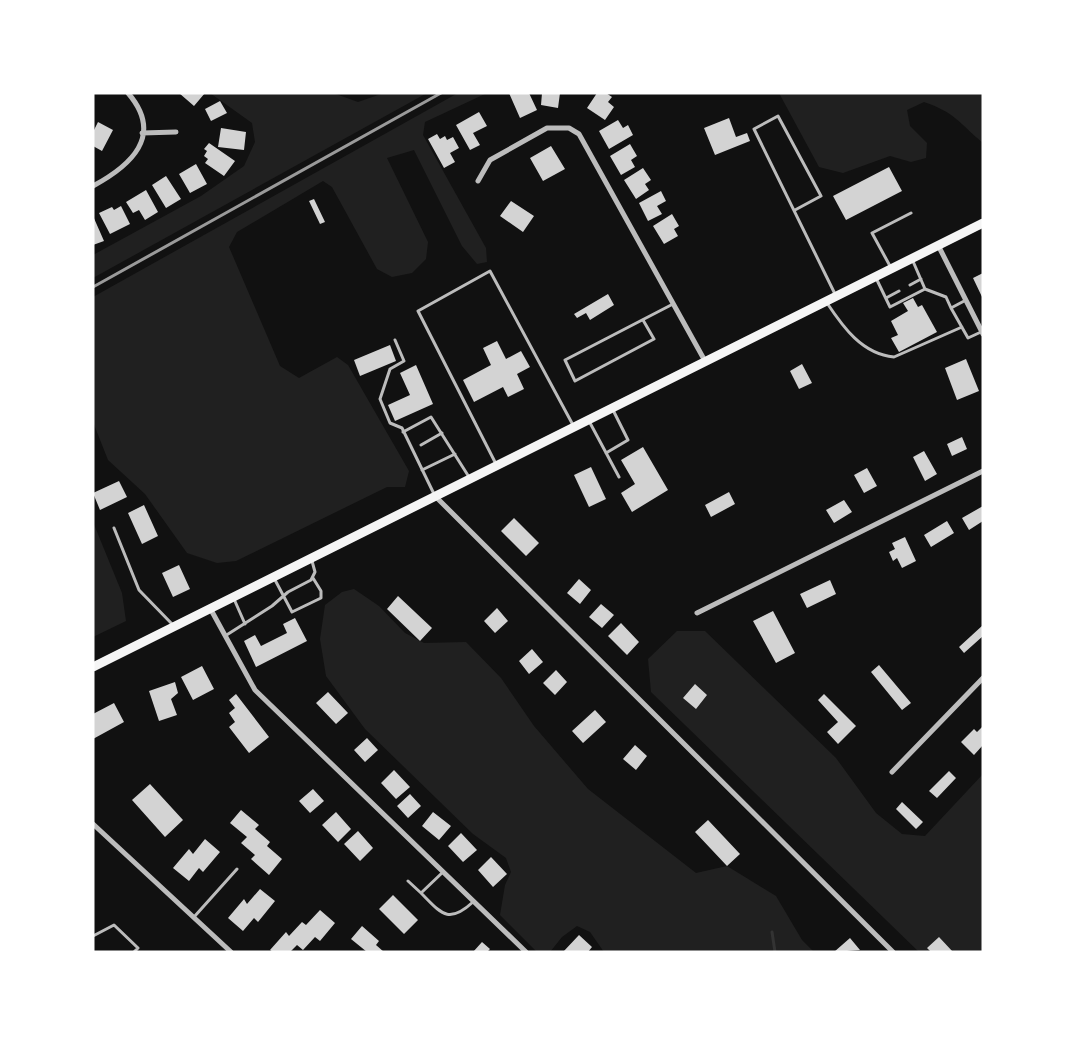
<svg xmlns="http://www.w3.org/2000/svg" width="1076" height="1045" font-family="Arial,sans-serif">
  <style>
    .green { fill: #202020 }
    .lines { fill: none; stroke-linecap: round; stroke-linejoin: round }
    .stream { stroke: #333; stroke-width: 3 }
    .building { fill: #d3d3d3 }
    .service { stroke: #bcbcbc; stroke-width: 3 }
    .minor { stroke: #bcbcbc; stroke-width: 5 }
    .primary { stroke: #f5f5f5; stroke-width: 9 }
    .rail { stroke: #9a9a9a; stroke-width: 3 }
  </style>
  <rect width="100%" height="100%" fill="#111"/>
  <!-- green -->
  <path class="green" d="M210 93H333L358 102 384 93H427L93 278V255L201 196 244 166 255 142 252 123Z
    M458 93H487L425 122 423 135 486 248 487 262 477 264 462 246 414 150 387 158 428 242 426 259 412 273 392 277 377 269 332 187 323 181 237 232 229 247 280 366 299 378 337 357 348 365 409 471 405 487H387L236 561 217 563 187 553 145 494 108 460 93 422V297Z
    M779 93H983V143C959 123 956 113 924 102L907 110 910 126 927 143 926 158 911 162 890 156 843 173 819 167Z
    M93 522 122 593 126 621 93 637Z
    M354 589 379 606 405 633 424 643 466 642 501 678 534 726 588 789 696 873 727 866 776 896 802 940 814 952H604L590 932 577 926 562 937 550 952H537L500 915 505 885 511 872 506 858 473 834 365 729 326 676 320 639 325 605 342 592Z
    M677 631H705L836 758 876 813 902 834 925 836 983 774V952H919L651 692 648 659Z"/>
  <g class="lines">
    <!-- stream -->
    <path class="stream" d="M772 932 775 952"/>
  </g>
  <!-- building -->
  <path class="building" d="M179 93H205L194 106Z
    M509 93H529L537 110 520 118Z
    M542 93H560L558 108 541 105Z
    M597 93H606L612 97 608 102 614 107 605 120 587 108Z
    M220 101 227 113 211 121 205 109Z
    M479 112 487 126 473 133 480 145 470 150 456 125Z
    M729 118 736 137 747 133 750 141 715 155 704 128Z
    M618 120 623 128 628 125 633 135 609 149 599 131Z
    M98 122 113 130 102 151 93 146V132Z
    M221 128 246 132 244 150 218 147Z
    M437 134 440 139 445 136 447 140 453 137 459 148 450 153 455 162 444 168 428 139Z
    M209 143 235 161 224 176 205 163 208 159 204 156 207 151 204 149Z
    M630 144 637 156 631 160 635 167 621 175 610 156Z
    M551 146 565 169 543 181 530 158Z
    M196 164 207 184 190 193 179 174Z
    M889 167 902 191 846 220 833 196Z
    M643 168 651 180 645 184 649 190 636 199 624 180Z
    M166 176 181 199 166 208 152 185Z
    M146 190 158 212 145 220 139 210 133 213 126 202Z
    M661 191 666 201 657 206 662 214 648 221 639 203Z
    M314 199 325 222 320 224 309 201Z
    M511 201 534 216 523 232 500 216Z
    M121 206 130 224 110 234 99 213 112 207 114 210Z
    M672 214 679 226 674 229 678 236 664 244 653 226Z
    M93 216 104 241 93 245Z
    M983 273V299L973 278Z
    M608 294 614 305 590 320 586 313 577 318 574 314Z
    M913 298 918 307 922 305 937 332 899 352 891 338 898 335 891 321 908 311 903 303Z
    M497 341 506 359 521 351 530 367 517 374 524 389 508 397 503 387 474 402 463 380 491 365 483 348Z
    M390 345 396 361 360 376 354 360Z
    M966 359 979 391 957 400 945 368Z
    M802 364 812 383 799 389 790 371Z
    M416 365 433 404 395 421 388 405 410 395 400 373Z
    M962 437 967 449 952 456 947 444Z
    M643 447 668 490 632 512 621 493 635 484 621 460Z
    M924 451 937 474 925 481 913 457Z
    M591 467 606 499 589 507 574 475Z
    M867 468 877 486 864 493 854 475Z
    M119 481 127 497 100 510 93 493Z
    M729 492 735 504 711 517 705 505Z
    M844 500 852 512 834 523 826 510Z
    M144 505 158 536 142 544 128 513Z
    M983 506V521L969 530 962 518Z
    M514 518 539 543 526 556 501 531Z
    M947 521 954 533 931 547 924 535Z
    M905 537 916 561 902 568 897 558 893 561 889 552 895 549 892 543Z
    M179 565 190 589 173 597 162 573Z
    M579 579 591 590 580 604 567 593Z
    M830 580 836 594 807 608 800 594Z
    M398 596 432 628 420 641 387 609Z
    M601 604 614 615 602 628 589 617Z
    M497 608 508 621 495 633 484 621Z
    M773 611 795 653 776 663 753 621Z
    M295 618 307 641 256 667 244 641 255 635 261 646 287 633 283 624Z
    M621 623 639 642 627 655 608 636Z
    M983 625V636L964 653 959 647Z
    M532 649 543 662 529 674 519 661Z
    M879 665 911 703 902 710 871 672Z
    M202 666 214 689 193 700 181 677Z
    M556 670 567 682 555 695 543 683Z
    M175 682 178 693 171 699 177 715 159 721 149 691Z
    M695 684 707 695 696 709 683 698Z
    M328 692 348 713 336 724 316 703Z
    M236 694 269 737 249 753 229 727 235 722 229 713 235 708 229 700Z
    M824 694 856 726 838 744 827 732 838 722 818 700Z
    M114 703 124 722 93 739V714Z
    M595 710 606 722 583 743 572 731Z
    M983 726V745L974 755 961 742 974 729 977 732Z
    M367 738 378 750 365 762 354 750Z
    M635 745 647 756 636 770 623 759Z
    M394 770 410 787 396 799 381 783Z
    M949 771 956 778 937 798 929 791Z
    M150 784 183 820 165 837 132 800Z
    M313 789 324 801 310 813 299 801Z
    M410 794 421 806 408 818 397 806Z
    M902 802 923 822 916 829 896 809Z
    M241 810 259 825 255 829 270 842 267 846 282 859 269 875 251 859 255 855 241 843 247 837 230 823Z
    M336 812 351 829 338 842 322 825Z
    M433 812 451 826 439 840 422 826Z
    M708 820 740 854 727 866 695 832Z
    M358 831 373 848 360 861 344 844Z
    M461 833 477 850 463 862 448 846Z
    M205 839 220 852 203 872 199 868 189 881 173 868 189 849 193 854Z
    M491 857 507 874 493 887 478 870Z
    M260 889 275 901 258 922 254 918 243 931 228 918 244 899 247 904Z
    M393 895 418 920 404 934 379 909Z
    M320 910 335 923 320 941 315 937 303 950 297 945 290 952H273L270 950 286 932 289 936 302 922 306 925Z
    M362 926 379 941 376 945 384 952H367L351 939Z
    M579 935 592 947 588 952H563Z
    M939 937 953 952H931L927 948Z
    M850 938 860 950 834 952Z
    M482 942 490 949 487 952H473Z"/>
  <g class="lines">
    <!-- service -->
    <path class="service" d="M795 210 821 196 778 116 754 129 835 294
      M890 266 872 233 911 213
      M876 278 890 307 925 289 912 259
      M910 285 921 279
      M925 289 946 297 951 308 966 300
      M886 298 899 291
      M827 303C843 327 862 354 894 357L962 327
      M951 308 968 338 981 332
      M643 320 654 339 575 381 565 360 673 304
      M395 340 404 361 390 369 380 399 390 423 402 428 434 494
      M589 421 619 477
      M403 432 431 417 469 477
      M421 445 442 433
      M606 453 628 440 613 410
      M496 464 418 311 490 271 573 425
      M422 470 455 454
      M114 528 139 590 173 625
      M274 578 292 612 321 598V591L313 578
      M234 599 245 624
      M225 636 272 606 288 592 311 580 315 572 312 561
      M443 872 421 893C441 913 448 925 473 902
      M408 881 421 893
      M194 917 237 869
      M93 936 114 925 138 948 134 952"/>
    <!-- minor -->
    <path class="minor" d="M142 133 176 132
      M478 181 490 160 547 128H569L579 134 705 361
      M93 186C130 166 165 136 128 93
      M938 245 983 334
      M435 496 893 952
      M210 608 255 690 526 952
      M697 613 983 471
      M892 772 983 678
      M93 824 231 952"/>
    <!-- primary -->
    <path class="primary" d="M93 667 983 223"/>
    <!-- rail -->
    <path class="rail" d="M93 287 441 93"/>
  </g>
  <!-- border -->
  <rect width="1076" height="1045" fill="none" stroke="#ffffff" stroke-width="189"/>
</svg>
